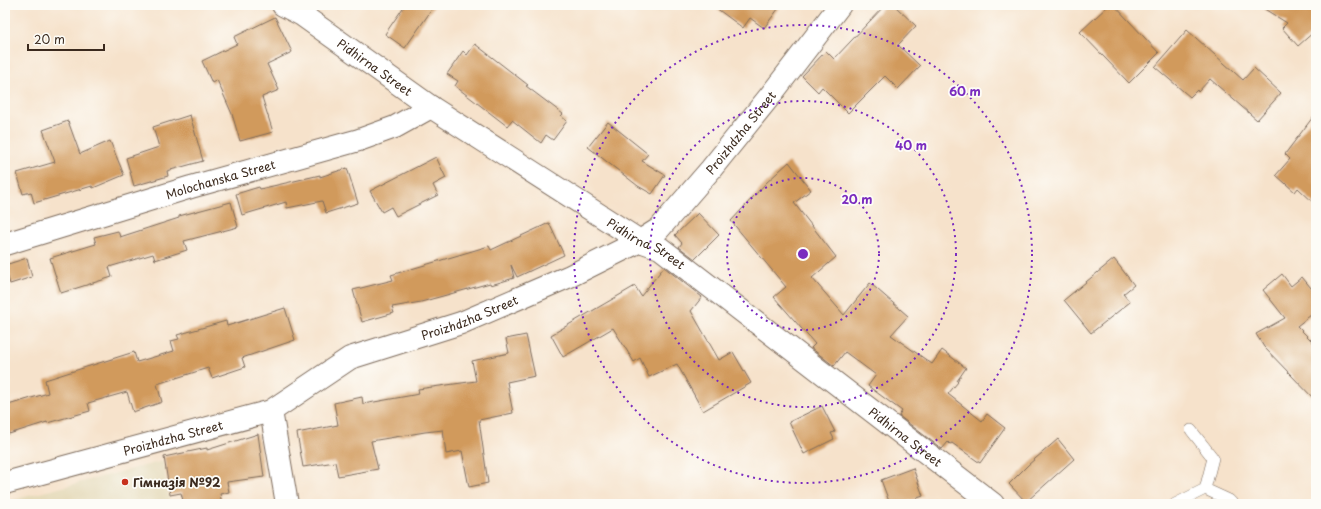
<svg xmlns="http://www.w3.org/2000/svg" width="1321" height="509" font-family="'Playpen Sans',sans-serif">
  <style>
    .built { fill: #e5daba }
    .building { fill: #d19a5c }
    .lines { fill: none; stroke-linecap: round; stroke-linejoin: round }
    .lane-casing { stroke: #7c6a5b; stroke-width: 12 }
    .street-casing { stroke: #7c6a5b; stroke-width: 24 }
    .lane { stroke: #fff; stroke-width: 11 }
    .street { stroke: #fff; stroke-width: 22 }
    .ring { fill: none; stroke: #7b2cbf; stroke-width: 2; stroke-dasharray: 2 4 }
    .poi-dot { fill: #c8321e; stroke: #fdfcf7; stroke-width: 1.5 }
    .labels { text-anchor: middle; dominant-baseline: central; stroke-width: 3.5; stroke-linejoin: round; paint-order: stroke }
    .street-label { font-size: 12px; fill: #3b2a1e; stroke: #fdfcf7 }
    .poi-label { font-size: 12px; font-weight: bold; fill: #3b2a1e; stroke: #fdfcf7; text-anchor: start }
    .centre { fill: #7b2cbf; stroke: #fdfcf7; stroke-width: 2 }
    .ring-label { font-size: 12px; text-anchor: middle; font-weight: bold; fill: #7b2cbf; stroke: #fdfcf7; stroke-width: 3.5; stroke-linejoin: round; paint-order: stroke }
  </style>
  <rect width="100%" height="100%" fill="#fdfcf7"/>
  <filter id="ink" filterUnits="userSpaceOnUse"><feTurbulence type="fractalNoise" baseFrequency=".025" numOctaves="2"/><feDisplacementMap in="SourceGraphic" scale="8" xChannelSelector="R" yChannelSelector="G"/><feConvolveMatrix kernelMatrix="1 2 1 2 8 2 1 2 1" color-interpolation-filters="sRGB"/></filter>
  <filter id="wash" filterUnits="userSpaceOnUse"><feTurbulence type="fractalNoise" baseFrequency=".012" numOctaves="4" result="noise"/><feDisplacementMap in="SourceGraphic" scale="16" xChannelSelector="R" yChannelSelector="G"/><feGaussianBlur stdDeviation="0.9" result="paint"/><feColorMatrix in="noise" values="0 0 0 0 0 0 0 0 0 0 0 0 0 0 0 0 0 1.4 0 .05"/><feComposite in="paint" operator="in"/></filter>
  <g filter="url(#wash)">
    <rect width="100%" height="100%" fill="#f6e2cb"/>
    <!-- built -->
    <path class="built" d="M163 461 170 504H5V502Z"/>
    <g id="blocks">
      <!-- building -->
      <path class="building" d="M405 5H435L405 48 385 34Z
        M712 5H781L764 28 750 18 743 28Z
        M885 5H894L916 26 898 45 920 66 898 89 885 76 848 113 822 87 818 92 802 76 826 51 834 59Z
        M1109 5H1114L1159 53 1129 83 1080 32Z
        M1258 5H1316V30L1298 46 1282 28 1287 23Z
        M275 17 292 52 267 64 279 90 262 97 273 132 240 141 232 114 217 80 212 83 202 61 237 44 234 37Z
        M1187 30 1243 80 1254 68 1281 93 1257 120 1210 79 1198 92 1197 90 1190 97 1155 67Z
        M475 44 528 85 526 86 563 114 561 116 567 121 553 140 546 135 541 143 512 120 507 126 455 86 458 81 447 74 463 51 467 55Z
        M1316 113V205L1298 188 1295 192 1276 175 1290 159 1285 154Z
        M190 115 203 161 167 171 168 176 134 186 126 158 159 147 153 127Z
        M68 121 80 154 110 141 124 175 93 188 92 186 34 203 31 192 23 194 17 173 55 162 43 130Z
        M608 122 648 154 642 161 665 175 652 194 638 186 588 147Z
        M436 157 446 178 433 185 438 195 396 216 391 207 382 212 370 191Z
        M789 162 811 190 794 203 836 257 812 278 844 315 870 283 908 316 891 335 932 364 942 350 966 368 957 381 958 382 948 394 982 421 987 414 1005 428 980 463 952 443 950 444 948 442 942 449 899 416 902 411 868 386 876 375 845 352 834 366 811 348 815 344 774 297 786 287 731 221 766 183Z
        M347 168 358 203 326 213 322 201 287 208 286 202 242 215 236 194 259 187 260 189 320 175V177Z
        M231 202 238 227 184 241 187 250 155 260 153 254 109 267 112 277 61 293 50 258 96 244 94 237 118 231 120 237 179 218V216Z
        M698 213 719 235 695 259 679 247 682 243 675 235Z
        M549 223 564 255 517 277 511 265 514 278 491 285 490 283 421 302 392 307 394 313 362 322 353 290 393 280 391 275 489 246 491 250Z
        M27 258 32 277 10 284 5 269V265Z
        M1114 259 1134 285 1123 294 1130 302 1091 333 1064 300Z
        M664 267 702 297 691 311 719 360 733 352 751 383 703 411 677 364 649 377 640 358 634 362 613 328 563 357 551 335 635 286 641 296Z
        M1282 274 1291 286 1302 277 1316 294V311L1297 326 1316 345V401L1264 347 1256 334 1285 318 1263 290Z
        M285 308 295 340 242 358 245 367 212 378 208 368 157 384 162 402 133 412 127 392 88 403 90 411 47 423V422L9 434 5 422V406L48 393 45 380 134 352 137 362 174 351 171 341 179 339 177 335 226 321 227 326Z
        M526 335 535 376 507 382 513 413 479 420 488 483 469 487 462 451 446 454 443 430 425 432 371 441 378 469 338 476 335 462 303 467 297 433 338 425 334 403 362 397 363 404 419 394 418 389 476 381 472 361 509 353 506 339Z
        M822 406 835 432 831 433 834 439 804 454 789 422Z
        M258 434 264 477 227 482 229 492 220 494 222 504H184L181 493 170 495 164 457 207 448V450Z
        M1058 439 1074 459 1026 502 1009 484 1028 465Z
        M913 468 923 496 901 504H890L881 480Z"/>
    </g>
  </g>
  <g filter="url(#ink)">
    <use href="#blocks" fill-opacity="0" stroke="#7c6a5b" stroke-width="1"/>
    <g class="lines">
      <defs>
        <path id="lane" d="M1191 430 1213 458 1205 489
          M1175 504 1205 489 1229 500 1233 504"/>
        <g id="street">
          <path id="s1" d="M283 5 302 15 431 107 640 241 660 248 993 504"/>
          <path id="s2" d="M5 244 191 187 359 140 395 127 431 107"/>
          <path d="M271 411 287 504"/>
          <path id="s3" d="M5 483 271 411 350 358 461 323 570 276 640 241 659 229 711 169 770 96 840 5"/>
        </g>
      </defs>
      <!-- lane casing -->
      <use href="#lane" class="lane-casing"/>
      <!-- street casing -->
      <use href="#street" class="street-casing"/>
      <!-- lane -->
      <use href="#lane" class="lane"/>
      <!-- street -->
      <use href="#street" class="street"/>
    </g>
  </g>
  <!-- distance rings -->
  <g class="ring">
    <circle cx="803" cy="254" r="76"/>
    <circle cx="803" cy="254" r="153"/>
    <circle cx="803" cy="254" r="229"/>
  </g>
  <!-- markers -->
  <circle class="poi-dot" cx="125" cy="482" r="4"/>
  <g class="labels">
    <!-- street labels -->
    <g class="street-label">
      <text stroke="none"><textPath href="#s1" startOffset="111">Pidhirna Street</textPath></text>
      <text stroke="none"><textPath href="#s3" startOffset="833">Proizhdzha Street</textPath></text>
      <text stroke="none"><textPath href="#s2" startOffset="225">Molochanska Street</textPath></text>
      <text stroke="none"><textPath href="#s1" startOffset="435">Pidhirna Street</textPath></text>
      <text stroke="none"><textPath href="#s3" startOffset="497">Proizhdzha Street</textPath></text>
      <text stroke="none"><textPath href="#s1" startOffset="759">Pidhirna Street</textPath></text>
      <text stroke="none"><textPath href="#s3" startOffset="174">Proizhdzha Street</textPath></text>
    </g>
    <!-- poi labels -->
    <g class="poi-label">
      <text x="133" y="482">Гімназія №92</text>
    </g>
  </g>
  <circle cx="803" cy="254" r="6" class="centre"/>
  <g class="ring-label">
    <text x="965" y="96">60 m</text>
    <text x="911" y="150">40 m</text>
    <text x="857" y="204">20 m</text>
  </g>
  <!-- margin -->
  <rect width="1321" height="509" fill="none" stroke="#fdfcf7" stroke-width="20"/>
  <!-- scale -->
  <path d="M28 44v6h76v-6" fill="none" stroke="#3b2a1e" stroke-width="2"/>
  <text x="34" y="44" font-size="12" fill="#3b2a1e" stroke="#fdfcf7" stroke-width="3" paint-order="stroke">20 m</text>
</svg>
